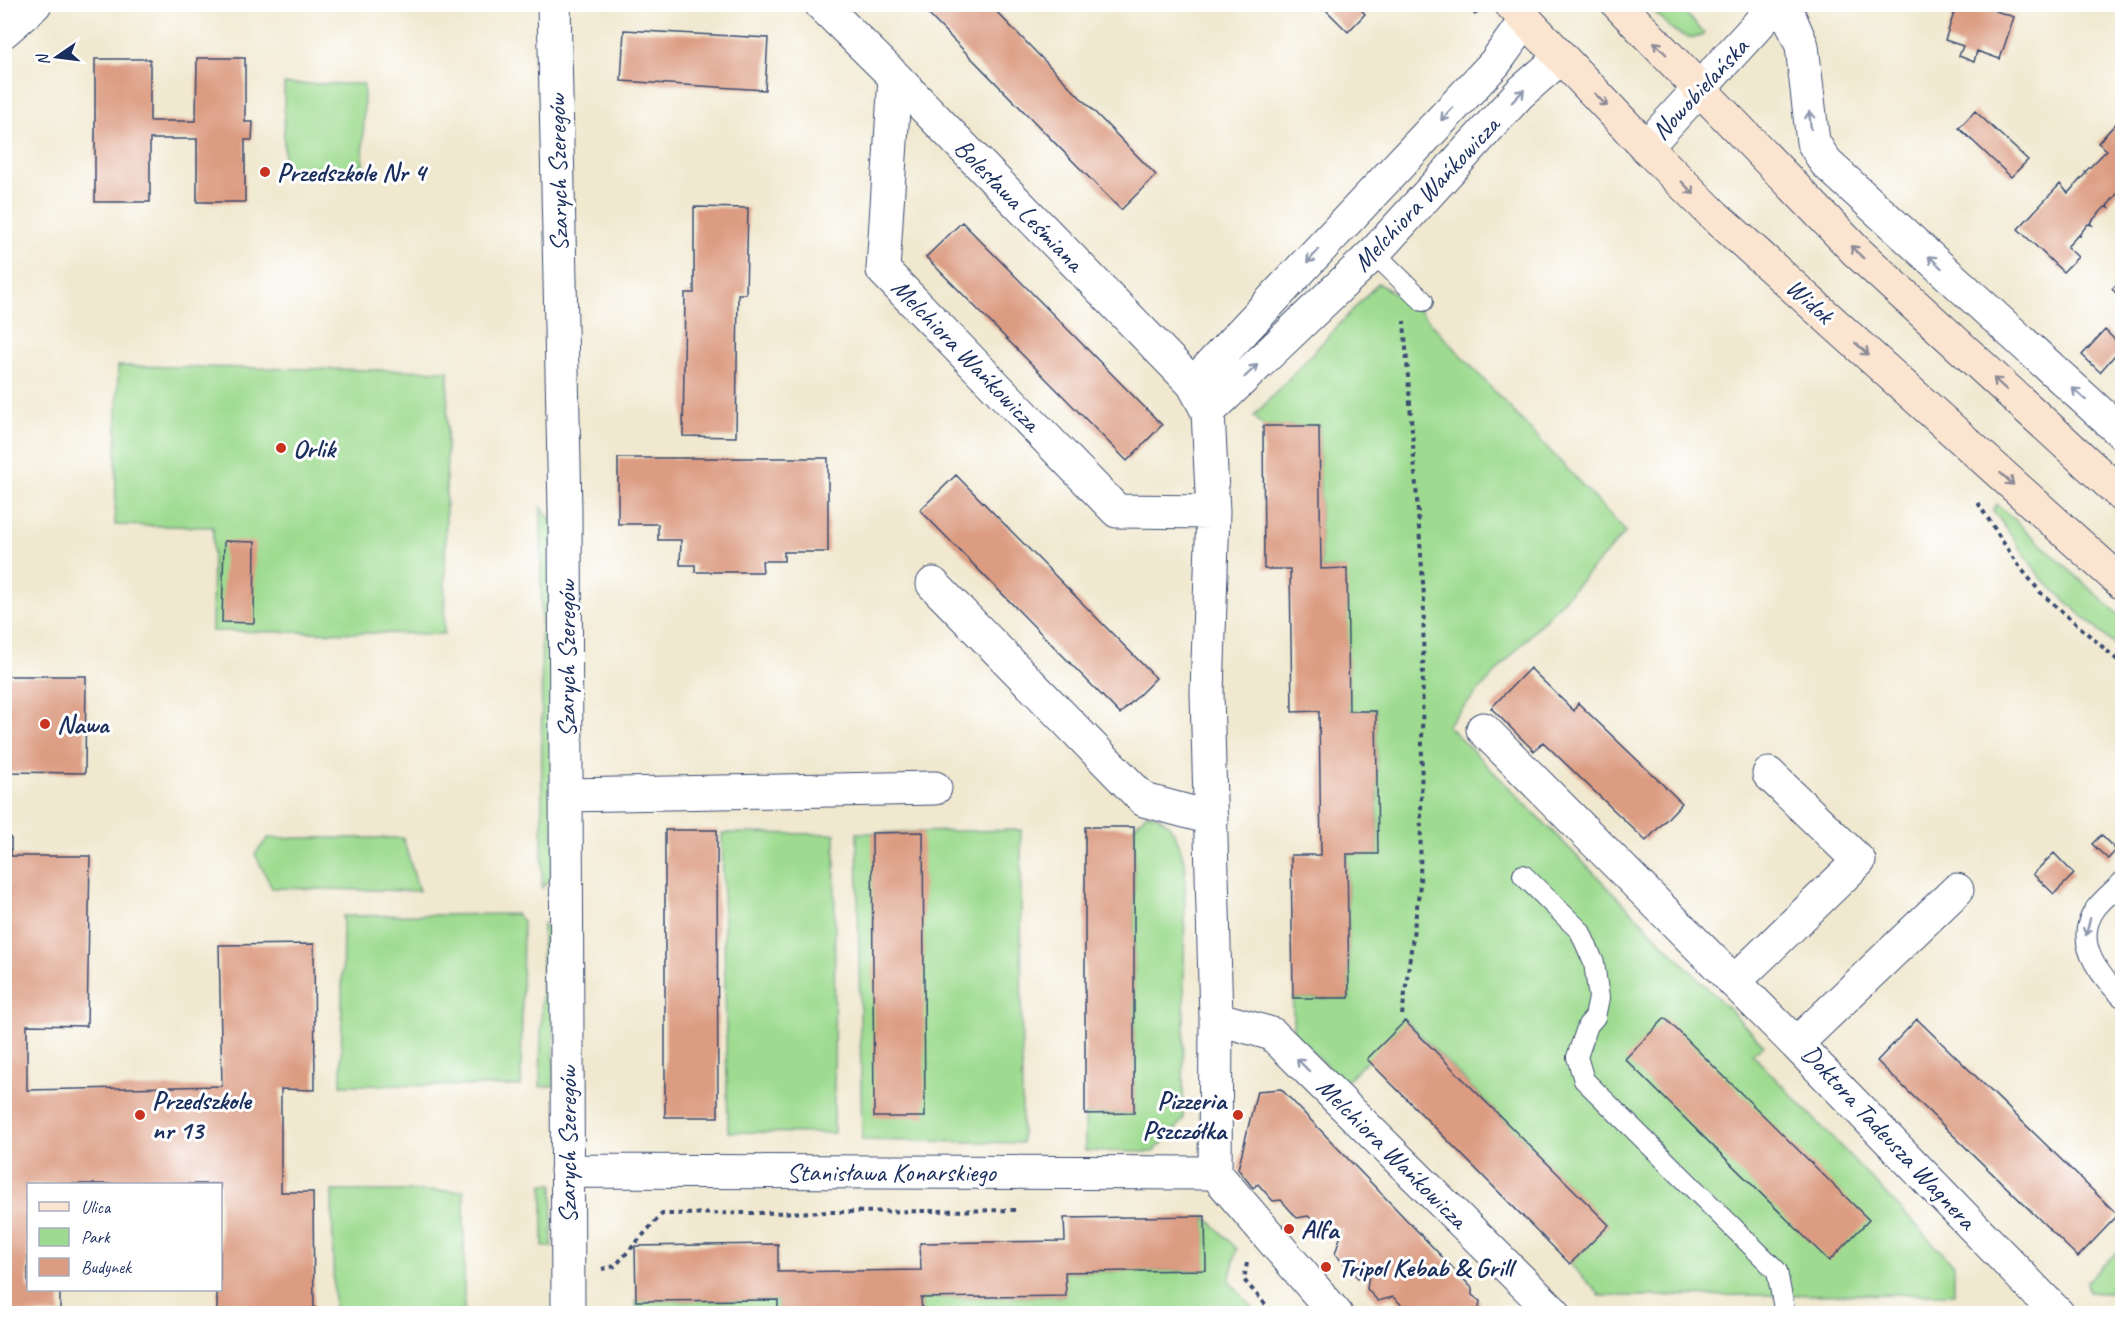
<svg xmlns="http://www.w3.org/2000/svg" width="2127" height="1318" font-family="Caveat,sans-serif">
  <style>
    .green { fill: #9edb90; stroke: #5c8577; stroke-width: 1.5 }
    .building { fill: #dc9c82 }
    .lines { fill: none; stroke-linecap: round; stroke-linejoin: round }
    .service-casing { stroke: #3b4b6f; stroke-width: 22 }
    .minor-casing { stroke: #3b4b6f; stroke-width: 35 }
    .secondary-casing { stroke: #3b4b6f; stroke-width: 35 }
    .path { stroke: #3b4b6f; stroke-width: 4; stroke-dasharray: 4.5 4.5; stroke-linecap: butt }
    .service { stroke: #fff; stroke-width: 20 }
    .minor { stroke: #fff; stroke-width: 33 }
    .secondary { stroke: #fce5d0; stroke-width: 33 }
    .oneway { stroke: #8c8a97 }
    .oneway2 { stroke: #8d97ae }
    .poi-dot { fill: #c8321e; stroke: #fff; stroke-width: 2 }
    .labels { text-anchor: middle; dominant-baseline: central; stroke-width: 6; stroke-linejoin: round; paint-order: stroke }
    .street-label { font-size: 26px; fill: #1b2f5e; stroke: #fff }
    .poi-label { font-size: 26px; font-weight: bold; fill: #1b2f5e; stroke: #fff; text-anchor: start }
  </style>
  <rect width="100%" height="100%" fill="#fff"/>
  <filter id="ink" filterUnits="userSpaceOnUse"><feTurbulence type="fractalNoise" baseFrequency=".0167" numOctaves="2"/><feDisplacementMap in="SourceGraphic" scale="12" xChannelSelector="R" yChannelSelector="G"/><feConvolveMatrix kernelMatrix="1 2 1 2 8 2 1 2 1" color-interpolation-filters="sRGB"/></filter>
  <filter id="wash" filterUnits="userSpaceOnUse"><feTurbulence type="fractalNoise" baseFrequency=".008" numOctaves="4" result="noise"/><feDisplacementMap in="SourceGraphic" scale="24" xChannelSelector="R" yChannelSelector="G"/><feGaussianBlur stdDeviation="1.35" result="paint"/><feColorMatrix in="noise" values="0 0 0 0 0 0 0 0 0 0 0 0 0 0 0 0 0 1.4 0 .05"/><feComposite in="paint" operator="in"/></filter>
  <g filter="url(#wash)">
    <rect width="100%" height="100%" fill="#f0e8cf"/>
    <!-- green -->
    <path class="green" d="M1650 5H1678L1704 33 1703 35C1682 46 1661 20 1650 5Z
      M284 84H364L363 175H284Z
      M1378 283 1416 307 1626 532 1447 725 1764 1045 1752 1054 1954 1265V1294L1601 1296 1570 1264 1608 1225 1406 1021 1344 1084 1293 1032V998H1349L1347 854H1378L1376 711H1349L1346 568 1321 569 1319 426H1263L1254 416Z
      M118 366 448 371 444 634 212 631 213 527 115 525Z
      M1997 504 2122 618V652L2041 578 1993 510Z
      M541 507 555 524 554 875 542 888Z
      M1147 813C1174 818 1179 842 1185 865L1183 1119 1173 1133 1153 1152 1085 1151V1114L1134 1113V827Z
      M1021 830 1022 1143 862 1140 857 833Z
      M722 833 835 834 834 1133 728 1132Z
      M268 838H403L419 891 272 888 255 854Z
      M516 914 523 921 521 1086 341 1085 343 916Z
      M543 923 554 939V1086L540 1087Z
      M543 1184H553L552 1247H543Z
      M332 1191H464V1313H334Z
      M1205 1216 1237 1249 1229 1281 1257 1313 922 1314 921 1298 1065 1296V1272L1205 1270Z
      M2122 1247V1294L2089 1292 2087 1281Z
      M778 1300V1313H636V1301Z"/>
    <g id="blocks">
      <!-- building -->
      <path class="building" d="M923 4H989L1156 175 1121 210 921 7Z
        M1320 4H1356L1365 14 1348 32Z
        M1957 4H1975L2014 17 2000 59 1977 51 1974 62 1959 56 1963 46 1945 40Z
        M624 30 768 38 765 90 621 81Z
        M197 58H245V122H253L252 140H245V202H197V139H150V202H95V59H150V121H196Z
        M1975 111 2028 160 2011 177 1959 128Z
        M2122 117V188L2107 206 2109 208 2105 207 2090 223 2092 225 2088 224 2079 235 2081 236H2077L2067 247 2078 257 2063 272 2018 229 2060 184 2068 193 2086 173 2085 172 2107 150 2098 143Z
        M694 207 748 208 746 294H738L736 437 683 436 685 293H694Z
        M962 222 1162 425 1127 461 926 257Z
        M2122 278V299L2112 289Z
        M2105 330 2122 347 2100 372 2082 355Z
        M1263 426H1319L1321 569 1347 568 1349 711H1376L1378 854H1347L1349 998H1293L1291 855H1321L1319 711 1292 712 1290 569H1264Z
        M618 458H828V552H784V561H762L763 572H695V565H680L681 540H658V524H618Z
        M956 475 1156 678 1120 714 920 510Z
        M224 541 255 542 254 623 222 622Z
        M1530 668 1574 711 1578 703 1682 803 1646 841 1543 742 1534 751 1491 708Z
        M4 676H86L85 773 4 772Z
        M1085 827H1134V1113L1085 1114Z
        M4 828 11 839V856H90L87 1026 27 1025V1090L222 1086 219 945 314 944 315 1090 281 1089V1192H313L314 1314H217V1290H220V1184H28V1290H60V1314H4Z
        M665 830H717L718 1117H665Z
        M923 832 925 1117H874L872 833Z
        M2101 835 2116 850 2108 859 2092 844Z
        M2054 853 2074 874 2054 894 2033 874Z
        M1665 1018 1869 1220 1829 1261 1625 1059Z
        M1917 1019 2118 1215 2078 1257 1877 1061Z
        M1405 1021 1609 1225 1570 1264 1367 1059Z
        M1281 1089 1472 1288V1295L1480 1301 1478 1314H1404L1405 1308 1393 1297 1378 1301 1367 1289 1369 1274 1358 1278 1335 1254 1343 1228 1326 1232 1308 1216 1297 1218 1281 1200 1273 1201 1258 1184 1253 1188 1238 1169 1257 1091Z
        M1205 1216 1206 1270 1065 1272 1066 1296 921 1298 922 1314H778V1300L636 1301 635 1246 778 1244V1272L921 1270 920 1243 1065 1241 1064 1218Z"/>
    </g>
  </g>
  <g filter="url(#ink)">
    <use href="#blocks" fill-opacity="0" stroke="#3b4b6f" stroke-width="1.5"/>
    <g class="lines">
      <defs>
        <path id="service" d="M1374 253 1423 301
          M1523 875 1580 931 1594 963 1599 998 1595 1017 1588 1025 1577 1057 1584 1080 1777 1271 1785 1314
          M2122 882C2114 890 2103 899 2096 908 2072 941 2098 974 2122 997"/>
        <path id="minor" d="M554 4 565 510 568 1314
          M821 4 895 77 1193 384 1208 412 1213 512 1207 693 1216 1018 1215 1173 1336 1314
          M1784 4 1802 46 1813 142 1826 163 2122 433
          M4 31 35 4
          M895 77 883 270 1117 511 1213 512
          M1646 147 1777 4
          M1193 384 1495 63 1525 21
          M1208 412 1374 253 1520 93 1560 58
          M933 584 1144 800 1211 818
          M1483 729 1796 1044
          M567 795 935 788
          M1957 890 1796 1044 2058 1314
          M1734 982 1859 861 1769 774
          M1216 1018 1272 1034 1554 1313
          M567 1171 1215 1173"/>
        <path id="secondary" d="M1511 4 1646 147 1715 216 2122 583
          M1618 4 1856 251 2122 495"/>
      </defs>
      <!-- service casing -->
      <use href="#service" class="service-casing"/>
      <!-- minor casing -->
      <use href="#minor" class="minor-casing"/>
      <!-- secondary casing -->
      <use href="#secondary" class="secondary-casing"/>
      <!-- path -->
      <path class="path" d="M1468 4 1478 17
        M1978 503 2016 562 2041 593 2122 664
        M1402 1015 1420 885 1424 596 1404 321
        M1247 1263 1244 1280 1274 1314
        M602 1269 615 1266 662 1214 1018 1210"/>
      <!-- service -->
      <use href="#service" class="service"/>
      <!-- minor -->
      <use href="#minor" class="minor"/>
      <!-- secondary -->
      <use href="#secondary" class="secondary"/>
    </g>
    <!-- one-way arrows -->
    <defs><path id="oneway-shaft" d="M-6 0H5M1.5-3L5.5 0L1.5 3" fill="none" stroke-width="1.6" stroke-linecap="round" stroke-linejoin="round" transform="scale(1.5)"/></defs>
    <g class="oneway">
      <use href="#oneway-shaft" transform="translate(1660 48) rotate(-134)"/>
      <use href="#oneway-shaft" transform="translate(1601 100) rotate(46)"/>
      <use href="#oneway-shaft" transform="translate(1688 188) rotate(45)"/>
      <use href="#oneway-shaft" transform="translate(1857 252) rotate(-136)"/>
      <use href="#oneway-shaft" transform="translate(1862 349) rotate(42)"/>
      <use href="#oneway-shaft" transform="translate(2000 384) rotate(-138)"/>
      <use href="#oneway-shaft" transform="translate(2007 479) rotate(42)"/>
    </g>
    <g class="oneway2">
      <use href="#oneway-shaft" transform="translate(1518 96) rotate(-46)"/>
      <use href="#oneway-shaft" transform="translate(1447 114) rotate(133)"/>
      <use href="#oneway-shaft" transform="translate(1810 120) rotate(-96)"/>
      <use href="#oneway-shaft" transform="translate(1313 256) rotate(133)"/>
      <use href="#oneway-shaft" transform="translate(1935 262) rotate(-138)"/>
      <use href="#oneway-shaft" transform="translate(1251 371) rotate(-44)"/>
      <use href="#oneway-shaft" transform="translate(2079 394) rotate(-138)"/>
      <use href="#oneway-shaft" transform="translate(2088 927) rotate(104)"/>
      <use href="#oneway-shaft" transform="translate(1303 1065) rotate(-135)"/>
    </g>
  </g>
  <!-- markers -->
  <g class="poi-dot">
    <circle cx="265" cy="172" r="6"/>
    <circle cx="281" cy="448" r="6"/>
    <circle cx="45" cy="724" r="6"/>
    <circle cx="140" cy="1115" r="6"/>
    <circle cx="1238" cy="1115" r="6"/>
    <circle cx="1289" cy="1229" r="6"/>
    <circle cx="1326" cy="1267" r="6"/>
  </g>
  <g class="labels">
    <!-- street labels -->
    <g class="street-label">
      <text transform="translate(1700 89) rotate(-47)">Nowobielańska</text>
      <text transform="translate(558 173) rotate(-91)">Szarych Szeregów</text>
      <text transform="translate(1426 194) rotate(-47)">Melchiora Wańkowicza</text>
      <text transform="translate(1019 205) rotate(46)">Bolesława Leśmiana</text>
      <text transform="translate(1810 301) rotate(42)">Widok</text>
      <text transform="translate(966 355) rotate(46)">Melchiora Wańkowicza</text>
      <text transform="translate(566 659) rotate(-90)">Szarych Szeregów</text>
      <text transform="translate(1889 1137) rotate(47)">Doktora Tadeusza Wagnera</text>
      <text transform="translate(567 1145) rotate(-90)">Szarych Szeregów</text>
      <text transform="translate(1392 1153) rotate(45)">Melchiora Wańkowicza</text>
      <text x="891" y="1172">Stanisława Konarskiego</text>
    </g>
    <!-- poi labels -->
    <g class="poi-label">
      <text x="277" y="172">Przedszkole Nr 4</text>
      <text x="293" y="448">Orlik</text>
      <text x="57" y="724">Nawa</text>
      <text x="152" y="1100">Przedszkole<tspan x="152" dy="30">nr 13</tspan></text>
      <text x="1226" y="1100" text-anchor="end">Pizzeria<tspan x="1226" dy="30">Pszczółka</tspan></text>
      <text x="1301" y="1229">Alfa</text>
      <text x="1338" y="1267">Tripol Kebab &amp; Grill</text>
    </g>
  </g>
  <!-- margin -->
  <rect width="2127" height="1318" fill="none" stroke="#fff" stroke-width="24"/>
  <!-- legend -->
  <rect x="27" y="1183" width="195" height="108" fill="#ffffff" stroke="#a4acbf" stroke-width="1.5"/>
  <rect x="39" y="1202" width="30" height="9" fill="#fce5d0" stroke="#a4acbf" stroke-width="1.5"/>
  <text x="81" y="1213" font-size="18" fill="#1b2f5e">Ulica</text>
  <rect x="39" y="1228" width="30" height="18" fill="#9edb90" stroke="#a4acbf" stroke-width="1.5"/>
  <text x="81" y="1243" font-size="18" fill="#1b2f5e">Park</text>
  <rect x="39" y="1258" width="30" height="18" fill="#dc9c82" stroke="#a4acbf" stroke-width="1.5"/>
  <text x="81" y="1273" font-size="18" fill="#1b2f5e">Budynek</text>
  <!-- north arrow -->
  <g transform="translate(57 57) rotate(256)" stroke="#ffffff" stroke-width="4.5" paint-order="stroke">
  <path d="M0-4.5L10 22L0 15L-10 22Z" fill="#1b2f5e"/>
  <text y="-9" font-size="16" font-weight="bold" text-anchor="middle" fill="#1b2f5e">N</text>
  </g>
</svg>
